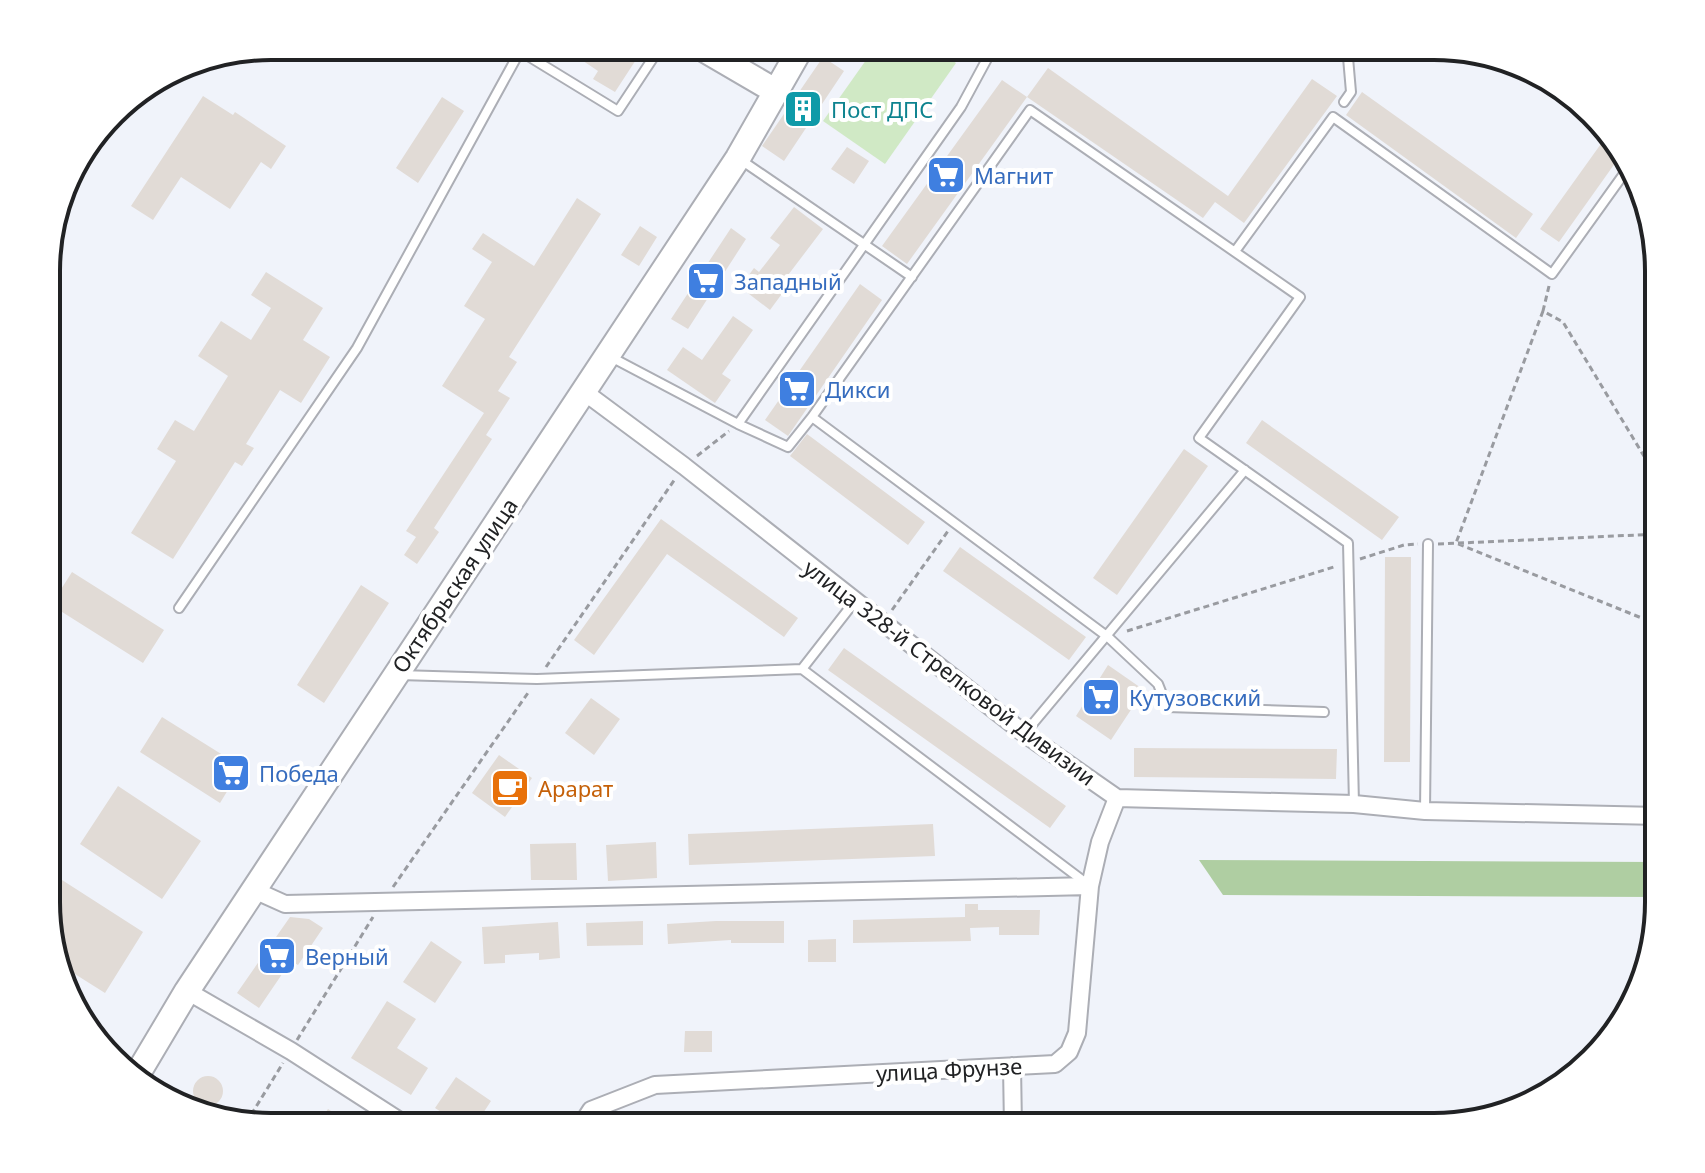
<svg xmlns="http://www.w3.org/2000/svg" width="1705" height="1173" font-family="'Noto Sans',sans-serif">
  <style>
    .green { fill: #d0e9c5 }
    .forest { fill: #afcea2 }
    .building { fill: #e1dbd6 }
    .lines { fill: none; stroke-linecap: round; stroke-linejoin: round }
    .lane-casing { stroke: #acaeb5; stroke-width: 12 }
    .street-casing { stroke: #acaeb5; stroke-width: 20 }
    .secondary-casing { stroke: #acaeb5; stroke-width: 28 }
    .path { stroke: #999ba0; stroke-width: 3; stroke-dasharray: 6 4; stroke-linecap: butt }
    .lane { stroke: #fff; stroke-width: 8 }
    .street { stroke: #fff; stroke-width: 16 }
    .secondary { stroke: #fff; stroke-width: 24 }
    .labels { text-anchor: middle; dominant-baseline: central; stroke-width: 8; stroke-linejoin: round; paint-order: stroke }
    .culture-label { font-size: 22px; fill: #0d838f; stroke: #fff; text-anchor: start }
    .shop-label { font-size: 22px; fill: #366cbe; stroke: #fff; text-anchor: start }
    .street-label { font-size: 22px; fill: #212224; stroke: #fff }
    .food-label { font-size: 22px; fill: #c56008; stroke: #fff; text-anchor: start }
    .rim { fill: none; stroke: #212224; stroke-width: 4 }
  </style>
  <rect width="100%" height="100%" fill="#f0f3fa"/>
  <!-- green -->
  <path class="green" d="M876 46H931L956 63 885 164 823 121Z"/>
  <!-- forest -->
  <path class="forest" d="M1199 860 1659 862V897L1223 895Z"/>
  <!-- building -->
  <path class="building" d="M561 46H645L615 92 593 79 598 71Z
    M823 57 844 71 784 161 762 146Z
    M1048 68 1228 196 1312 79 1337 96 1244 223 1215 202 1203 218 1027 97Z
    M1002 80 1027 97 907 264 882 246Z
    M1362 92 1533 214 1516 238 1346 115Z
    M203 96 233 115 235 112 286 146 271 169 261 162 230 209 181 177 153 220 131 206Z
    M442 97 464 111 418 183 396 168Z
    M1608 134 1623 152 1559 242 1540 229Z
    M847 147 869 161 854 184 831 169Z
    M577 198 601 214 509 357 517 362 498 391 510 398 486 435 492 439 434 528 439 532 417 564 404 555 416 537 406 531 484 413 442 386 485 319 464 306 492 262 472 249 483 233 534 266Z
    M794 207 823 229 779 287 784 291 770 310 740 287 754 268 759 272 780 245 770 238Z
    M640 226 657 237 639 266 621 255Z
    M731 228 746 239 688 329 671 319Z
    M266 272 323 308 303 340 330 357 301 403 280 390 246 444 254 448 242 466 235 462 173 559 131 533 176 461 157 449 175 420 194 431 228 376 198 356 221 321 251 340 271 308 251 295Z
    M860 284 882 300 788 436 765 420Z
    M733 316 753 330 722 374 731 380 715 403 667 370 683 347 702 360Z
    M1262 420 1399 517 1382 540 1246 443Z
    M807 434 925 522 908 545 790 456Z
    M1184 449 1208 466 1117 595 1093 578Z
    M661 519 798 618 784 637 667 554 594 655 574 640Z
    M960 547 1086 637 1069 660 943 571Z
    M1385 557H1411L1410 762H1384Z
    M72 572 164 630 143 663 51 605Z
    M361 585 389 603 324 703 297 685Z
    M844 648 1066 806 1050 828 828 670Z
    M1108 665 1144 690 1111 740 1076 716Z
    M591 698 620 719 594 755 565 733Z
    M162 717 242 767 220 803 140 752Z
    M1134 748 1337 749 1336 779 1134 777Z
    M499 755 532 778 505 817 472 793Z
    M118 786 201 841 162 899 80 844Z
    M933 824 935 856 689 865 688 834Z
    M656 842 657 878 608 881 606 845Z
    M576 843 577 880H531L530 844Z
    M48 871 143 932 105 993 59 964 48 931Z
    M965 904H978V910H1040L1039 935H999V927L970 928 971 941 853 943V920L965 917Z
    M290 917 309 919 323 928 298 965 291 961 259 1008 237 993Z
    M643 921V945L587 946 586 923Z
    M716 921H784V943H731V940L668 944 667 924Z
    M558 922 560 958 539 960V953L505 955V963L484 964 482 927Z
    M836 939V962H808V940Z
    M431 941 462 962 435 1003 403 982Z
    M387 1001 416 1019 397 1048 428 1068 411 1095 351 1058Z
    M685 1031H712V1052H684Z
    M193 1091a15 15 0 1 1 30 0a15 15 0 1 1-30 0Z
    M456 1077 491 1101 474 1127H464L435 1108Z
    M328 1109 356 1127H316Z"/>
  <g class="lines">
    <defs>
      <path id="lane" d="M727 56H757L781 46
        M1344 102 1351 92 1347 46
        M741 160 912 277
        M1236 250 1333 117 1552 274 1631 164
        M609 356 738 424 961 107 994 46
        M812 417 1108 637 1158 684 1167 707 1324 712
        M738 424 788 447 812 417 1030 110 1300 297 1199 438 1348 543 1354 804
        M179 608 357 348 520 51 618 111 661 46
        M802 669 855 601
        M399 675 537 679 802 669 1086 883
        M1025 733 1245 470
        M1425 811 1428 544"/>
      <path id="street" d="M583 391 684 466 1025 734 1117 798 1354 804 1425 811 1659 816
        M254 890 285 904 1090 886
        M187 991 291 1051 409 1127
        M1012 1066 1013 1127
        M580 1127 591 1110 655 1085 1055 1064 1069 1052 1077 1033 1090 886 1100 842 1117 798"/>
      <path id="secondary" d="M698 46 777 92
        M134 1080 187 991 738 158 802 46"/>
    </defs>
    <!-- lane casing -->
    <use href="#lane" class="lane-casing"/>
    <!-- street casing -->
    <use href="#street" class="street-casing"/>
    <!-- secondary casing -->
    <use href="#secondary" class="secondary-casing"/>
    <!-- path -->
    <path class="path" d="M1549 286 1543 311 1563 322 1659 481
      M1543 311 1456 543 1659 625
      M697 456 729 431
      M1438 544 1659 534
      M1360 559 1404 545 1418 544
      M892 610 948 531
      M1127 631 1337 566
      M546 667 675 479
      M393 887 530 690
      M297 1040 373 917
      M246 1123 283 1063"/>
    <!-- lane -->
    <use href="#lane" class="lane"/>
    <!-- street -->
    <use href="#street" class="street"/>
    <!-- secondary -->
    <use href="#secondary" class="secondary"/>
  </g>
  <!-- icons -->
  <defs>
    <symbol id="building-square" viewBox="-11 -11 22 22"><rect x="-9" y="-9" width="18" height="18" rx="4" fill="#0f9aa8" stroke="#fff"/><path d="M-4-6H4V6H1V3H-1V6H-4ZM-2.5-4.3h1.7v1.8h-1.7ZM.8-4.3h1.7v1.8H.8ZM-2.5-1h1.7V.8h-1.7ZM.8-1h1.7V.8H.8Z" fill="#fff"/></symbol>
    <symbol id="supermarket-square" viewBox="-11 -11 22 22"><rect x="-9" y="-9" width="18" height="18" rx="4" fill="#3f7fe0" stroke="#fff"/><path d="M-6-5.5h2.5l.6 2H6L4.5 2H-2.5L-4.4-4H-6ZM-1.5 3.2a1.3 1.3 0 1 0 .1 0ZM3 3.2a1.3 1.3 0 1 0 .1 0Z" fill="#fff"/></symbol>
    <symbol id="cafe-square" viewBox="-11 -11 22 22"><rect x="-9" y="-9" width="18" height="18" rx="4" fill="#e8710a" stroke="#fff"/><path d="M-5.5-4.5H6V0H3Q3 3.5 0 3.5H-2.5Q-5.5 3.5-5.5 0ZM3-3.2v2h1.7v-2ZM-6 4.5H4V6H-6Z" fill="#fff"/></symbol>
  </defs>
  <g fill-rule="evenodd">
    <use href="#building-square" x="781" y="87" width="44" height="44"/>
    <use href="#supermarket-square" x="924" y="153" width="44" height="44"/>
    <use href="#supermarket-square" x="684" y="259" width="44" height="44"/>
    <use href="#supermarket-square" x="775" y="367" width="44" height="44"/>
    <use href="#supermarket-square" x="1079" y="675" width="44" height="44"/>
    <use href="#supermarket-square" x="209" y="751" width="44" height="44"/>
    <use href="#cafe-square" x="488" y="766" width="44" height="44"/>
    <use href="#supermarket-square" x="255" y="934" width="44" height="44"/>
  </g>
  <g class="labels">
    <!-- culture labels -->
    <g class="culture-label">
      <text x="831" y="109">Пост ДПС</text>
    </g>
    <!-- shop labels -->
    <g class="shop-label">
      <text x="974" y="175">Магнит</text>
      <text x="734" y="281">Западный</text>
      <text x="825" y="389">Дикси</text>
      <text x="1129" y="697">Кутузовский</text>
      <text x="259" y="773">Победа</text>
      <text x="305" y="956">Верный</text>
    </g>
    <!-- street labels -->
    <g class="street-label">
      <text transform="translate(454 585) rotate(-56)">Октябрьская улица</text>
      <text transform="translate(950 672) rotate(37)">улица 328-й Стрелковой Дивизии</text>
      <text transform="translate(949 1069) rotate(-3)">улица Фрунзе</text>
    </g>
    <!-- food labels -->
    <g class="food-label">
      <text x="538" y="788">Арарат</text>
    </g>
  </g>
  <!-- crop -->
  <path d="M0 0H1705V1173H0ZM271 60H1434A211 211 0 0 1 1645 271V902A211 211 0 0 1 1434 1113H271A211 211 0 0 1 60 902V271A211 211 0 0 1 271 60Z" fill="#fff" fill-rule="evenodd"/>
  <path class="rim" d="M271 60H1434A211 211 0 0 1 1645 271V902A211 211 0 0 1 1434 1113H271A211 211 0 0 1 60 902V271A211 211 0 0 1 271 60Z"/>
</svg>
